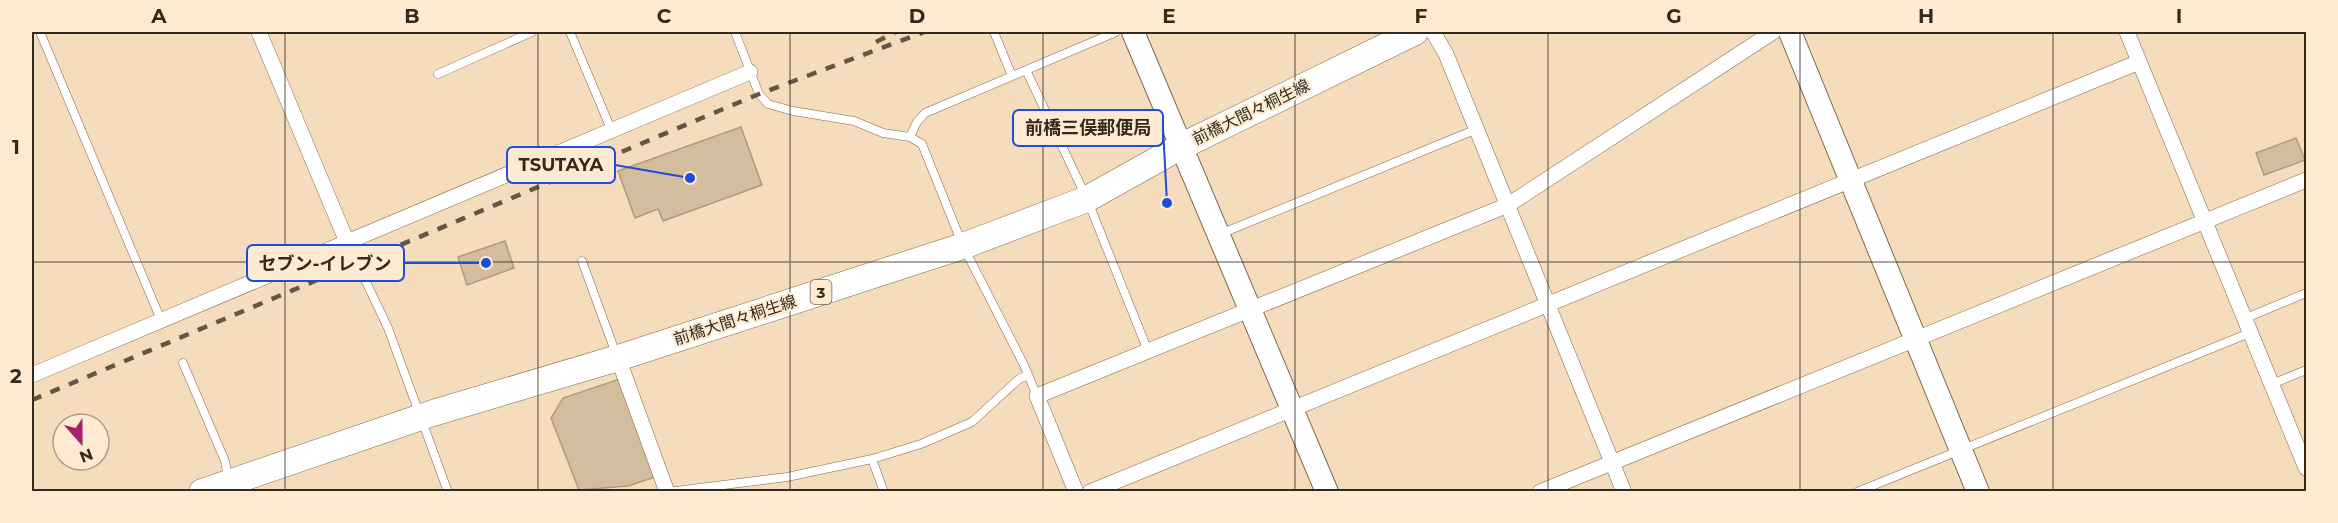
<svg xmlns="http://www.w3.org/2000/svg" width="2338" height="523" font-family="Montserrat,'Noto Sans JP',sans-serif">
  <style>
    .building { fill: #d4bc9e; stroke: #b29b7d; stroke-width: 1.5 }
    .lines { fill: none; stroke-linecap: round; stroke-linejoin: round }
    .lane-casing { stroke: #7d684c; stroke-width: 9 }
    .street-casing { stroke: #7d684c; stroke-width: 16 }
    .secondary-casing { stroke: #7d684c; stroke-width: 24 }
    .primary-casing { stroke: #7d684c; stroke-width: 27 }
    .lane { stroke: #fff; stroke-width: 8 }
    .street { stroke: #fff; stroke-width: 15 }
    .secondary { stroke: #fff; stroke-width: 22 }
    .primary { stroke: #fff; stroke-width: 26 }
    .rail { stroke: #635645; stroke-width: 4.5; stroke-dasharray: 10 10; stroke-linecap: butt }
    .grid { fill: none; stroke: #332a1e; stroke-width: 1.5; stroke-opacity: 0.55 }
    .labels { text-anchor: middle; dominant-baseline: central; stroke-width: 4.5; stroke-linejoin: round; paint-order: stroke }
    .shield { fill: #feead1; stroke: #706454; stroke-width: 1.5 }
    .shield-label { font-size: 15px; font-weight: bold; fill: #332a1e }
    .street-label { font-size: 16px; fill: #332a1e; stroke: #feead1 }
    .leader { fill: none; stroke: #1d4ed8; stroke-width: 2 }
    .callout-dot { fill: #1d4ed8; stroke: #feead1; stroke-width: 2 }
    .callout { fill: #feead1; stroke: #1d4ed8; stroke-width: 2 }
    .callout-label { font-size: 18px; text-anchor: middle; font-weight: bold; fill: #332a1e }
    .neatline { fill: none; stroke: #332a1e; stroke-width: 2 }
    .grid-label { font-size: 20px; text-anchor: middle; font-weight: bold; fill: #332a1e }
  </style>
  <rect width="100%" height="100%" fill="#f5dcbd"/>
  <!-- building -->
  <path class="building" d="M741 127 762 185 663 221 658 209 635 218 618 171Z
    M2296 138 2305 160 2264 175 2256 153Z
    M505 241 514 268 467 285 458 257Z
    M620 379 655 477 628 486 579 490 551 418 563 398Z"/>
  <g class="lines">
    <defs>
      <path id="lane" d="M40 32 161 320
        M570 32 611 129
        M735 32 759 94 768 104 793 111 854 121 883 133 910 137 922 144 963 246 1024 365 1037 396
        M994 32 1012 76
        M1026 70 1087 199 1148 351
        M438 74 532 32
        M910 137 917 122 925 113 1116 32
        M1220 234 1477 129
        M347 242 388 328 448 492
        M582 261 616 354
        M2246 318 2306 293
        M183 363 225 461 228 478
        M2272 384 2306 370
        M872 459 884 492
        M668 492 787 477 872 459 921 444 972 422 1019 379 1028 375
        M1857 492 2252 332"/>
      <path id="street" d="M259 32 347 242
        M1433 32 1446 54 1624 492
        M2127 32 2306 468
        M618 358 667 492
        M32 375 750 72
        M1076 492 1037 396 1508 205 1773 32
        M1090 492 2139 62
        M1540 492 2306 180"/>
      <path id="secondary" d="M1133 32 1327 492
        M1790 32 1978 492"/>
      <path id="primary" d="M202 492 433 413 618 358 963 246 1087 199 1180 147 1415 32"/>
    </defs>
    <!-- lane casing -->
    <use href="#lane" class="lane-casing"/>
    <!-- street casing -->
    <use href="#street" class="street-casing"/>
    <!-- secondary casing -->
    <use href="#secondary" class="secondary-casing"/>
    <!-- primary casing -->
    <use href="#primary" class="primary-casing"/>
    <!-- lane -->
    <use href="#lane" class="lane"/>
    <!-- street -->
    <use href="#street" class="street"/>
    <!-- secondary -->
    <use href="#secondary" class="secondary"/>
    <!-- primary -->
    <use href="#primary" class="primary"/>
    <!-- rail -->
    <path class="rail" d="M876 42 896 32
      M32 400 759 94 924 32"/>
  </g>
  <!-- grid -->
  <path class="grid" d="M285 32V492M538 32V492M790 32V492M1043 32V492M1295 32V492M1548 32V492M1800 32V492M2053 32V492M32 262H2306"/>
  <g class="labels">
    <!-- shield labels -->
    <rect class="shield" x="810.5" y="280" width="21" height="24" rx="4.5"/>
    <g class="shield-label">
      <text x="821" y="292">3</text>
    </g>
    <!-- street labels -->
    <g class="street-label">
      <text transform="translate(1251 112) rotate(-26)">前橋大間々桐生線</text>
      <text transform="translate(735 320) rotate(-18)">前橋大間々桐生線</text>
    </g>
  </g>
  <!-- callouts -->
  <path class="leader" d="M1167 203L1163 128M690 178L615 165M486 263L404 263"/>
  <g class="callout-dot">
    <circle cx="1167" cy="203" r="6"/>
    <circle cx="690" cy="178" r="6"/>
    <circle cx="486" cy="263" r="6"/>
  </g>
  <g class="callout">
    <rect x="1013" y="110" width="150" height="36" rx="6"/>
    <rect x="507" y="147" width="108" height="36" rx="6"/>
    <rect x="247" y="245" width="157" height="36" rx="6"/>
  </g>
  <g class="callout-label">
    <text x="1088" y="134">前橋三俣郵便局</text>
    <text x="561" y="171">TSUTAYA</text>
    <text x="325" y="270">セブン-イレブン</text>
  </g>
  <!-- border -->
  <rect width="2338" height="523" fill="none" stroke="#feead1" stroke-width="66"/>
  <!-- north arrow -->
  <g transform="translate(81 442) rotate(159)"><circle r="28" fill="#feead1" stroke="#ad9d89" stroke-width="1.5"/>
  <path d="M0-4.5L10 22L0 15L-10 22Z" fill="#a52270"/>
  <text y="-9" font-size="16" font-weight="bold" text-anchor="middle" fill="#332a1e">N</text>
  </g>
  <rect x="33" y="33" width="2272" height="457" class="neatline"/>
  <g class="grid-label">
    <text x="159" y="23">A</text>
    <text x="412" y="23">B</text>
    <text x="664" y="23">C</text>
    <text x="917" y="23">D</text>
    <text x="1169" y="23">E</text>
    <text x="1421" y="23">F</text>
    <text x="1674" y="23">G</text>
    <text x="1926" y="23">H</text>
    <text x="2179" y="23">I</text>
    <text x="16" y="154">1</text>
    <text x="16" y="383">2</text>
  </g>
</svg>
